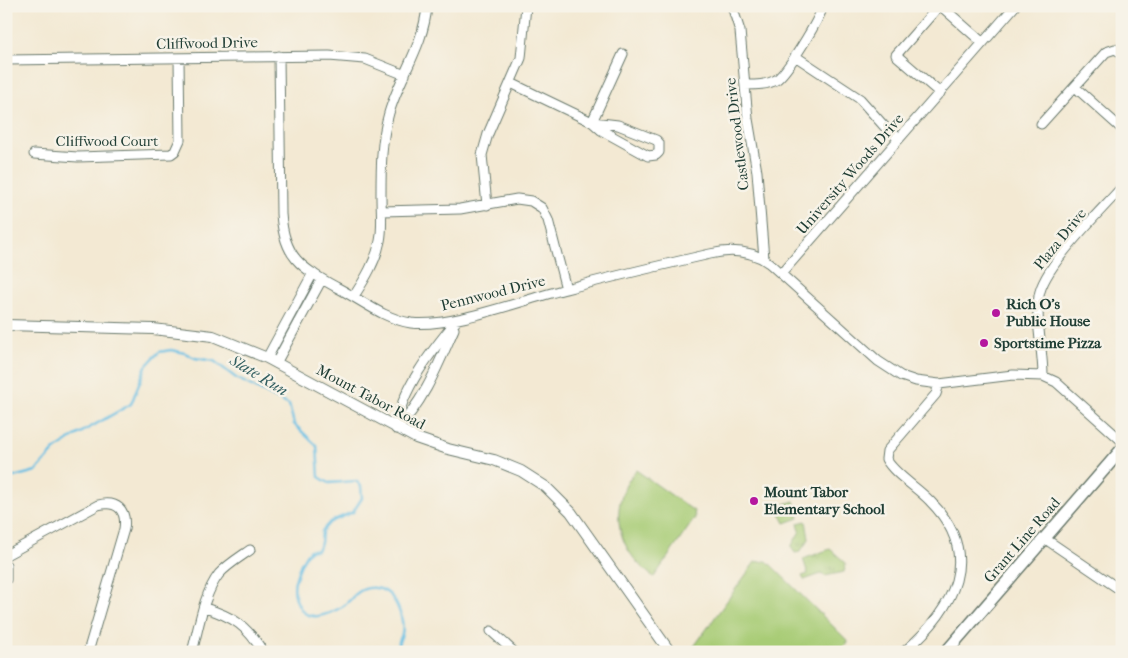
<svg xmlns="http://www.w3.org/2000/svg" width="1128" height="658" font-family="'IM FELL French Canon',serif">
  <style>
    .park { fill: url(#park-tufts); stroke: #648455 }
    .pitch { fill: #a8cc76; stroke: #648455 }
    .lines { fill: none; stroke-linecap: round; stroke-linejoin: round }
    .stream { stroke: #67bfe4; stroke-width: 2.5 }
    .minor-casing { stroke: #69796c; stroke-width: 11 }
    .tertiary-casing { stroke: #69796c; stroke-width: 12 }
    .secondary-casing { stroke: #69796c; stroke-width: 14 }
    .minor { stroke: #fff; stroke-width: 9 }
    .tertiary { stroke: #fff; stroke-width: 10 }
    .secondary { stroke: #fff; stroke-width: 11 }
    .poi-dot { fill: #b5179e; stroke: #f7f3e8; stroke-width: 2 }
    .labels { text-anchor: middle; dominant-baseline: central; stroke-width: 5; stroke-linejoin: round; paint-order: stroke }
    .street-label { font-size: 15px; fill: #1f3d34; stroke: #f7f3e8 }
    .poi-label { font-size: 15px; font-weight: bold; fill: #1f3d34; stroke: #f7f3e8; text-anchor: start }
    .water-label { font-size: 16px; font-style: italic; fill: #315e60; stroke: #f7f3e8 }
  </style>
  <defs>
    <pattern id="park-tufts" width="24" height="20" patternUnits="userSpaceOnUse" patternTransform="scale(1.25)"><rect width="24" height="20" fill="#a8cc76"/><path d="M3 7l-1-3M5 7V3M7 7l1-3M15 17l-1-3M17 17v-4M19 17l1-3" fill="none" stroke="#88a762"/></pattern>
  </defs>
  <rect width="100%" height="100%" fill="#f7f3e8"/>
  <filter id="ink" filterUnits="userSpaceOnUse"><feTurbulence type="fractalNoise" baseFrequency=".02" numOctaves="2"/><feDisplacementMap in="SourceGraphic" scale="10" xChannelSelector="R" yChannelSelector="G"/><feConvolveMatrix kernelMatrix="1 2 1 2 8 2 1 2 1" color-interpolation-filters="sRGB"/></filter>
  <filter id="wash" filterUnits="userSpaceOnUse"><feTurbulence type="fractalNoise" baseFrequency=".0096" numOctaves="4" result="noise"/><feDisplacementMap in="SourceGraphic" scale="20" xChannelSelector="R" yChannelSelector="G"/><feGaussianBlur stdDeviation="1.12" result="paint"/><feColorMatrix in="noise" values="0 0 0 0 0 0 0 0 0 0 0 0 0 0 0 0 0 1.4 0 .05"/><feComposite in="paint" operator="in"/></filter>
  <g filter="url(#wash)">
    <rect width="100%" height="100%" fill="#f3e9d3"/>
    <!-- park -->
    <path class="park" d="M794 501 799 518 785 523 777 507Z
      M806 521 809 539 800 552 795 553 791 547 800 531 798 523Z
      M830 549 846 563 844 572 825 576 821 574 804 580 802 576 808 574 803 559Z"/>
    <!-- pitch -->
    <path class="pitch" d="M636 470 694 511 695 518 654 577C617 552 606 506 636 470Z
      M767 561 848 641 841 652H690L755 562Z"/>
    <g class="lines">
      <!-- stream -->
      <path class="stream" d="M6 479 36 471 55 450 75 436 131 404 146 366 159 352 171 350 185 353 195 358 214 361 236 378 289 405 294 424 317 446 319 477 329 483 356 481 361 486 362 498 353 512 330 522 322 531 321 543 317 550H310C303 557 298 570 295 581 293 589 295 599 299 606 308 624 329 614 342 607 347 604 351 598 356 594 366 585 381 586 390 595 398 603 405 623 402 634 400 640 396 646 397 652"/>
    </g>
  </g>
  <g filter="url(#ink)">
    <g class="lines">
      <defs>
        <path id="minor" d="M732 6 740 31 748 119 757 172 764 259
          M939 6 896 55 940 93
          M941 6 983 43
          M279 56 281 214C284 257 300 267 336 287 360 299 384 319 411 323 451 328 525 299 566 289 614 276 662 265 710 254 731 249 751 250 769 263L878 361 901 376 916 381 939 384 1013 375 1043 376 1056 382 1122 441
          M795 56 860 99 884 126 899 139
          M6 60 329 56 365 59 405 75
          M511 83 592 122 623 54
          M745 85C756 85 767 85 776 80 787 73 819 20 823 6
          M1075 87 1122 129
          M592 122 618 125 656 140 659 143V152L656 155 648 156 601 130Z
          M1041 124 1106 52 1115 49 1122 53
          M34 154 78 157 171 154 175 151 180 140 179 58
          M487 205 482 155 488 134 521 58 526 6
          M382 211 460 209 517 199 531 201 542 208 548 220 566 289
          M781 274 1015 6
          M354 296C365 279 376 261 380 241 383 227 381 211 381 196 381 168 381 140 389 113 400 76 424 45 427 6
          M267 358 313 273
          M276 363 322 279
          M1043 376C1043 350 1035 320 1039 296 1043 266 1101 211 1122 187
          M396 429C400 390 433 349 458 319
          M396 429C423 404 439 363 454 329
          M1044 538 1122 591
          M6 555 98 505C117 500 127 510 124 529L88 652
          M6 565V580
          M205 608C234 617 247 626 263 652
          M491 631 514 652
          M192 652C199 627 203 595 219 574 227 565 240 557 250 550
          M904 652C954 609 984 555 930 501 917 487 895 475 886 459L887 451 936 394 939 384"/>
        <path id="tertiary" d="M6 325 153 329 213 336 267 358 416 438 448 449 494 460 521 471 546 487 571 512 670 652"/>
        <path id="secondary" d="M946 652 1122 449"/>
      </defs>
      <!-- minor casing -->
      <use href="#minor" class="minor-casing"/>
      <!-- tertiary casing -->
      <use href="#tertiary" class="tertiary-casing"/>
      <!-- secondary casing -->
      <use href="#secondary" class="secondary-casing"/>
      <!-- minor -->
      <use href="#minor" class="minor"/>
      <!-- tertiary -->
      <use href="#tertiary" class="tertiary"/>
      <!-- secondary -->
      <use href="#secondary" class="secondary"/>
    </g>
  </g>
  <!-- markers -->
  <g class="poi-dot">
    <circle cx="996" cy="313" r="5"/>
    <circle cx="984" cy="343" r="5"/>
    <circle cx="754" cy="501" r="5"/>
  </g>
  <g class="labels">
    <!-- street labels -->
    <g class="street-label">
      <text transform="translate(207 43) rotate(-1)">Cliffwood Drive</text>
      <text transform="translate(737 134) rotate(-97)">Castlewood Drive</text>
      <text x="107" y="141">Cliffwood Court</text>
      <text transform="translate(850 174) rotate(-49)">University Woods Drive</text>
      <text transform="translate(1060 239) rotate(-51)">Plaza Drive</text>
      <text transform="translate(493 293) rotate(-14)">Pennwood Drive</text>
      <text transform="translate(371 397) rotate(28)">Mount Tabor Road</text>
      <text transform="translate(1022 540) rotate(-49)">Grant Line Road</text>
    </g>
    <!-- poi labels -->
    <g class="poi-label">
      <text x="1006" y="304">Rich O's<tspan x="1006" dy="17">Public House</tspan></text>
      <text x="994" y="343">Sportstime Pizza</text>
      <text x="764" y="492">Mount Tabor<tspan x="764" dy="17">Elementary School</tspan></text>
    </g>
    <!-- water labels -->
    <g class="water-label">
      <text transform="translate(259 375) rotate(31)">Slate Run</text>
    </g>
  </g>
  <!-- margin -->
  <rect width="1128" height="658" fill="none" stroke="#f7f3e8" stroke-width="25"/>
</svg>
